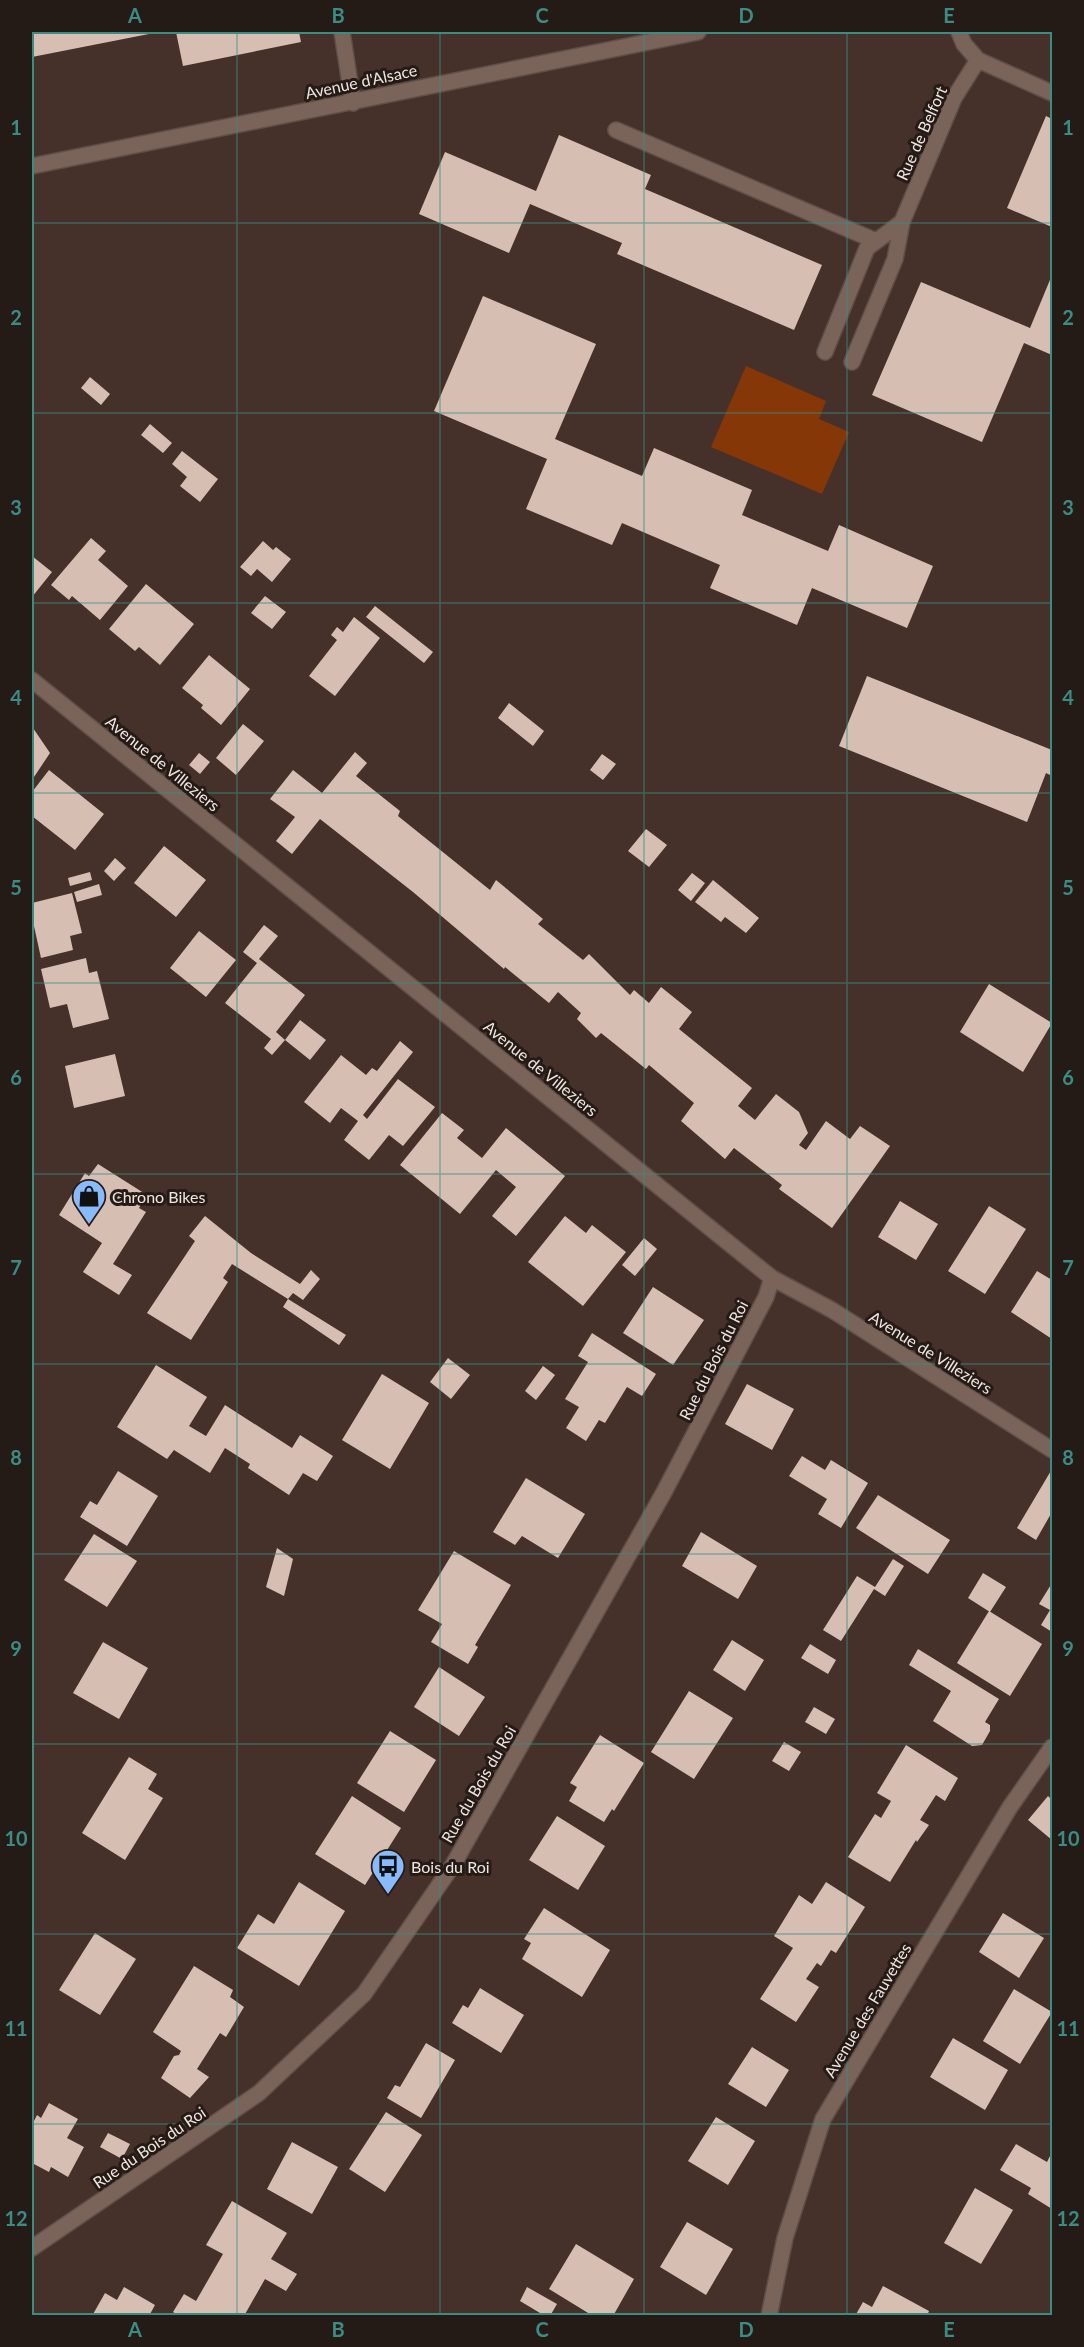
<svg xmlns="http://www.w3.org/2000/svg" width="1084" height="2347" font-family="Lato,sans-serif">
  <style>
    .green { fill: #863708 }
    .building { fill: #d7beb3 }
    .lines { fill: none; stroke-linecap: round; stroke-linejoin: round }
    .lane-casing { stroke: #5e4e47; stroke-width: 18 }
    .street-casing { stroke: #5e4e47; stroke-width: 18 }
    .secondary-casing { stroke: #5e4e47; stroke-width: 18 }
    .lane { stroke: #7a645a; stroke-width: 15 }
    .street { stroke: #7a645a; stroke-width: 15 }
    .secondary { stroke: #7a645a; stroke-width: 15 }
    .grid { fill: none; stroke: #3c8c85; stroke-width: 1.5; stroke-opacity: 0.55 }
    .labels { text-anchor: middle; dominant-baseline: central; stroke-width: 6; stroke-linejoin: round; paint-order: stroke }
    .street-label { font-size: 16px; fill: #f2e5df; stroke: #241b17 }
    .poi-label { font-size: 16px; fill: #f2e5df; stroke: #241b17; text-anchor: start }
    .neatline { fill: none; stroke: #3c8c85; stroke-width: 2 }
    .grid-label { font-size: 20px; text-anchor: middle; font-weight: bold; fill: #3c8c85 }
  </style>
  <rect width="100%" height="100%" fill="#453129"/>
  <!-- green -->
  <path class="green" d="M746 366 826 401 819 419 849 432 822 494 711 447Z"/>
  <!-- building -->
  <path class="building" d="M32 32H154V33L32 57Z
    M176 32H299L301 42 183 66Z
    M1046 116 1052 119V227L1007 208Z
    M559 135 651 175 645 189 822 265 794 330 617 254 622 243 530 204 509 253 419 214 445 152 536 191Z
    M1052 275V355L1024 343 982 442 872 395 921 282 1030 328Z
    M483 296 596 344 555 439 642 476 654 448 752 490 742 515 828 551 839 525 933 566 907 628 812 588 797 625 710 588 720 565 622 523 612 545 526 509 547 459 434 411Z
    M90 377 110 394 101 405 81 388Z
    M150 424 172 443 163 453 141 435Z
    M182 451 218 479 200 502 180 486 187 477 172 464Z
    M91 538 106 551 98 560 128 586 100 620 72 596 69 600 51 585Z
    M263 541 273 550 276 547 291 559 272 582 257 569 251 576 240 567Z
    M32 556 52 572 32 597Z
    M146 584 194 624 160 665 139 647 135 651 109 629Z
    M265 596 286 612 272 629 251 613Z
    M375 606 433 652 424 663 366 617Z
    M354 617 380 638 335 696 309 676 337 640 331 635 337 627 343 632Z
    M209 655 250 689 221 725 201 708 203 705 182 688Z
    M867 676 1052 750V776L1046 773 1027 822 839 746Z
    M509 703 544 731 533 746 498 718Z
    M243 724 264 741 236 775 216 758Z
    M33 728 50 753 32 780V729Z
    M355 752 367 763 356 776 400 811 398 816 490 890 496 880 543 919 538 924 583 960 589 954 630 995 634 990 649 1003 661 987 692 1012 679 1029 752 1088 738 1106 755 1120 776 1094 799 1112 808 1133 799 1145 806 1150 826 1121 850 1139 860 1126 890 1146 832 1228 779 1189 782 1185 734 1148 725 1159 681 1121 694 1103 649 1065 646 1069 601 1033 596 1038 577 1019 581 1013 558 992 549 1003 505 967 504 969 413 892 320 819 292 854 276 841 295 817 270 799 293 770 322 793Z
    M199 753 210 762 200 774 189 765Z
    M602 754 616 764 603 780 590 770Z
    M49 770 104 814 75 850 32 816V792Z
    M646 829 667 845 649 867 628 851Z
    M164 846 206 880 176 917 134 883Z
    M115 858 126 868 114 881 104 871Z
    M90 872 92 880 70 886 68 878Z
    M692 873 705 883 691 901 678 890Z
    M713 880 759 918 746 933 725 917 721 922 695 902Z
    M99 884 102 895 77 902 74 892Z
    M72 893 82 933 70 936 73 950 41 958 32 917V903Z
    M264 925 278 936 259 959 305 995 276 1032 285 1040 272 1055 264 1048 271 1039 225 1003 257 963 243 952Z
    M199 931 236 960 206 997 170 968Z
    M86 958 89 973 97 971 109 1019 73 1028 67 1004 50 1008 41 969Z
    M989 984 1052 1023 1023 1072 960 1032Z
    M300 1020 326 1040 310 1060 285 1040Z
    M400 1041 413 1052 363 1115 367 1119 398 1079 435 1107 403 1146 389 1135 369 1160 344 1140 358 1121 341 1108 330 1123 304 1102 341 1055 366 1075 372 1068 377 1071Z
    M115 1054 125 1096 74 1108 65 1066Z
    M442 1113 464 1130 457 1138 482 1158 506 1128 565 1176 516 1236 492 1216 516 1187 496 1170 460 1214 400 1165Z
    M98 1164 147 1195 139 1208 146 1212 113 1264 132 1275 119 1295 83 1272 102 1243 59 1215 85 1173 89 1176Z
    M900 1201 938 1224 916 1260 878 1237Z
    M989 1206 1026 1229 985 1294 948 1271Z
    M205 1216 251 1253 300 1284 311 1270 320 1279 303 1300 293 1293 288 1299 232 1264 223 1278 228 1282 191 1340 147 1313 195 1241 189 1236Z
    M565 1216 586 1233 592 1225 626 1252 583 1306 528 1262Z
    M644 1238 657 1249 635 1276 622 1265Z
    M1037 1271 1052 1280V1339L1011 1312Z
    M653 1287 704 1320 673 1365 623 1333Z
    M288 1299 346 1335 339 1345 283 1307Z
    M592 1333 656 1374 642 1396 627 1387 605 1423 599 1420 586 1441 566 1428 579 1407 565 1399 588 1362 578 1356Z
    M448 1358 470 1375 451 1399 430 1382Z
    M156 1365 207 1397 189 1426 206 1436 225 1405 292 1448 300 1435 333 1456 317 1481 303 1473 289 1495 248 1468 250 1464 225 1448 210 1473 174 1450 167 1459 117 1427Z
    M543 1366 555 1375 536 1400 525 1391Z
    M382 1374 429 1403 390 1469 342 1440Z
    M747 1384 794 1409 772 1450 725 1424Z
    M802 1456 825 1470 831 1460 868 1483 841 1528 818 1514 827 1499 789 1476Z
    M1052 1469V1512L1036 1540 1017 1528Z
    M118 1471 158 1496 127 1546 80 1517 90 1501 97 1505Z
    M526 1478 585 1514 558 1558 522 1536 515 1545 493 1532Z
    M878 1495 950 1540 928 1574 856 1528Z
    M701 1532 757 1566 738 1599 682 1566Z
    M94 1534 137 1561 107 1607 64 1580Z
    M277 1548 293 1559 284 1596 266 1587Z
    M454 1551 511 1585 475 1645 478 1647 468 1664 431 1642 442 1624 418 1610Z
    M893 1559 904 1566 885 1596 874 1589 841 1641 823 1630 857 1576 875 1587Z
    M983 1573 1006 1587 990 1612 968 1598Z
    M1052 1583V1632L1041 1625 1050 1610 1039 1604Z
    M989 1611 1042 1644 1010 1696 957 1663Z
    M732 1640 764 1660 745 1691 713 1670Z
    M103 1642 148 1668 119 1719 73 1693Z
    M810 1644 836 1660 828 1674 801 1658Z
    M918 1649 999 1699 985 1722 990 1725V1731L982 1745 972 1746 933 1721 951 1691 909 1665Z
    M439 1667 485 1697 459 1736 414 1707Z
    M689 1691 733 1718 694 1779 651 1752Z
    M814 1707 835 1719 826 1734 805 1722Z
    M390 1731 436 1760 404 1812 357 1783Z
    M600 1735 644 1763 614 1811 612 1809 604 1822 569 1801 577 1787 570 1783Z
    M784 1742 801 1752 789 1771 772 1761Z
    M906 1745 958 1778 945 1801 936 1795 920 1820 929 1825 917 1842 916 1840 890 1882 848 1857 875 1814 881 1818 891 1801 877 1793Z
    M129 1757 157 1774 148 1789 163 1798 125 1860 82 1833Z
    M352 1796 401 1828 365 1885 315 1854Z
    M1048 1796 1052 1800V1840L1028 1820Z
    M557 1816 605 1846 578 1890 529 1860Z
    M299 1882 345 1911 299 1986 237 1948 258 1914 274 1924Z
    M826 1882 865 1907 836 1953 831 1950 821 1966 817 1963 806 1979 819 1987 796 2022 760 1999 793 1948 774 1936 799 1895 812 1904Z
    M544 1908 610 1950 582 1997 522 1959 531 1943 524 1939Z
    M1003 1913 1044 1938 1019 1978 979 1952Z
    M95 1933 136 1959 100 2015 59 1990Z
    M194 1966 233 1990 230 1997 244 2007 226 2037 220 2033 197 2069 209 2077 190 2098 161 2078 174 2056 179 2055 181 2051 153 2032Z
    M480 1988 524 2015 501 2053 452 2023 463 2005 468 2008Z
    M1014 1989 1052 2012 1020 2064 983 2041Z
    M953 2038 1008 2070 985 2110 930 2077Z
    M426 2043 455 2060 421 2118 387 2098 395 2085 400 2087Z
    M752 2047 789 2070 766 2107 728 2084Z
    M49 2103 78 2119 67 2138 84 2147 68 2177 51 2167 49 2172 32 2163V2125L37 2115 41 2118Z
    M386 2112 422 2135 385 2192 349 2169Z
    M716 2117 755 2141 728 2185 688 2161Z
    M108 2133 130 2144 122 2159 100 2147Z
    M292 2142 338 2167 312 2214 267 2189Z
    M1016 2144 1047 2162 1052 2152V2209L1028 2194 1031 2188 1000 2170Z
    M975 2188 1013 2210 981 2264 944 2243Z
    M232 2201 287 2233 271 2259 297 2274 286 2291 265 2279 244 2316H179L173 2312 184 2294 196 2301 223 2254 206 2245Z
    M687 2222 733 2249 706 2295 660 2267Z
    M576 2244 634 2279 613 2316H593L549 2289Z
    M883 2286 929 2311 927 2316H855L863 2302 872 2307Z
    M124 2287 155 2305 149 2316H92L105 2293 117 2300Z
    M527 2287 557 2304 550 2316H545L520 2301Z"/>
  <g class="lines">
    <defs>
      <path id="lane" d="M616 130 876 241"/>
      <path id="street" d="M342 32 353 103
        M959 32 964 44 978 60 1052 93
        M825 352 867 248 902 222
        M852 362 895 259 902 222 954 98 978 60
        M32 680 772 1278 832 1310 1052 1450
        M32 2248 259 2093 364 1994 453 1865 663 1494 766 1297 772 1278
        M769 2316 785 2238 823 2119 1010 1807 1052 1747"/>
      <path id="secondary" d="M32 166 698 32"/>
    </defs>
    <!-- lane casing -->
    <use href="#lane" class="lane-casing"/>
    <!-- street casing -->
    <use href="#street" class="street-casing"/>
    <!-- secondary casing -->
    <use href="#secondary" class="secondary-casing"/>
    <!-- lane -->
    <use href="#lane" class="lane"/>
    <!-- street -->
    <use href="#street" class="street"/>
    <!-- secondary -->
    <use href="#secondary" class="secondary"/>
  </g>
  <!-- grid -->
  <path class="grid" d="M237 32V2316M440 32V2316M644 32V2316M847 32V2316M32 223H1052M32 413H1052M32 603H1052M32 793H1052M32 983H1052M32 1174H1052M32 1364H1052M32 1554H1052M32 1744H1052M32 1934H1052M32 2124H1052"/>
  <!-- icons -->
  <defs>
    <symbol id="shop-pin" viewBox="-11 -11 22 30"><path d="M0 17L-7.5 6A9.5 9.5 0 1 1 7.5 6Z" fill="#88bafc" stroke="#241b17"/><path d="M-5-2.5h2.3a2.7 3.5 0 0 1 5.4 0H5L5.5 6h-11ZM-1.5-2.5h3a1.5 2.3 0 0 0-3 0Z" fill="#111"/></symbol>
    <symbol id="bus-pin" viewBox="-11 -11 22 30"><path d="M0 17L-7.5 6A9.5 9.5 0 1 1 7.5 6Z" fill="#88bafc" stroke="#241b17"/><path d="M-5-6H5V4H4V6H2V4H-2V6H-4V4H-5ZM-3.5-4V0h7V-4ZM-3.5 1.2v1.5H-2V1.2ZM2 1.2v1.5H3.5V1.2Z" fill="#111"/></symbol>
  </defs>
  <g fill-rule="evenodd">
    <use href="#shop-pin" x="70" y="1177" width="38" height="52"/>
    <use href="#bus-pin" x="369" y="1847" width="38" height="52"/>
  </g>
  <g class="labels">
    <!-- street labels -->
    <g class="street-label">
      <text transform="translate(361 81) rotate(-12)">Avenue d'Alsace</text>
      <text transform="translate(921 133) rotate(-66)">Rue de Belfort</text>
      <text transform="translate(163 763) rotate(39)">Avenue de Villeziers</text>
      <text transform="translate(541 1068) rotate(39)">Avenue de Villeziers</text>
      <text transform="translate(931 1352) rotate(32)">Avenue de Villeziers</text>
      <text transform="translate(713 1360) rotate(-63)">Rue du Bois du Roi</text>
      <text transform="translate(478 1784) rotate(-60)">Rue du Bois du Roi</text>
      <text transform="translate(867 2010) rotate(-59)">Avenue des Fauvettes</text>
      <text transform="translate(149 2147) rotate(-34)">Rue du Bois du Roi</text>
    </g>
    <!-- poi labels -->
    <g class="poi-label">
      <text x="112" y="1196">Chrono Bikes</text>
      <text x="411" y="1866">Bois du Roi</text>
    </g>
  </g>
  <!-- border -->
  <rect width="1084" height="2347" fill="none" stroke="#241b17" stroke-width="66"/>
  <rect x="33" y="33" width="1018" height="2281" class="neatline"/>
  <g class="grid-label">
    <text x="135" y="23">A</text>
    <text x="338" y="23">B</text>
    <text x="542" y="23">C</text>
    <text x="746" y="23">D</text>
    <text x="949" y="23">E</text>
    <text x="16" y="135">1</text>
    <text x="1068" y="135">1</text>
    <text x="16" y="325">2</text>
    <text x="1068" y="325">2</text>
    <text x="16" y="515">3</text>
    <text x="1068" y="515">3</text>
    <text x="16" y="705">4</text>
    <text x="1068" y="705">4</text>
    <text x="16" y="895">5</text>
    <text x="1068" y="895">5</text>
    <text x="16" y="1085">6</text>
    <text x="1068" y="1085">6</text>
    <text x="16" y="1275">7</text>
    <text x="1068" y="1275">7</text>
    <text x="16" y="1465">8</text>
    <text x="1068" y="1465">8</text>
    <text x="16" y="1656">9</text>
    <text x="1068" y="1656">9</text>
    <text x="16" y="1846">10</text>
    <text x="1068" y="1846">10</text>
    <text x="16" y="2036">11</text>
    <text x="1068" y="2036">11</text>
    <text x="16" y="2226">12</text>
    <text x="1068" y="2226">12</text>
    <text x="135" y="2337">A</text>
    <text x="338" y="2337">B</text>
    <text x="542" y="2337">C</text>
    <text x="746" y="2337">D</text>
    <text x="949" y="2337">E</text>
  </g>
</svg>
